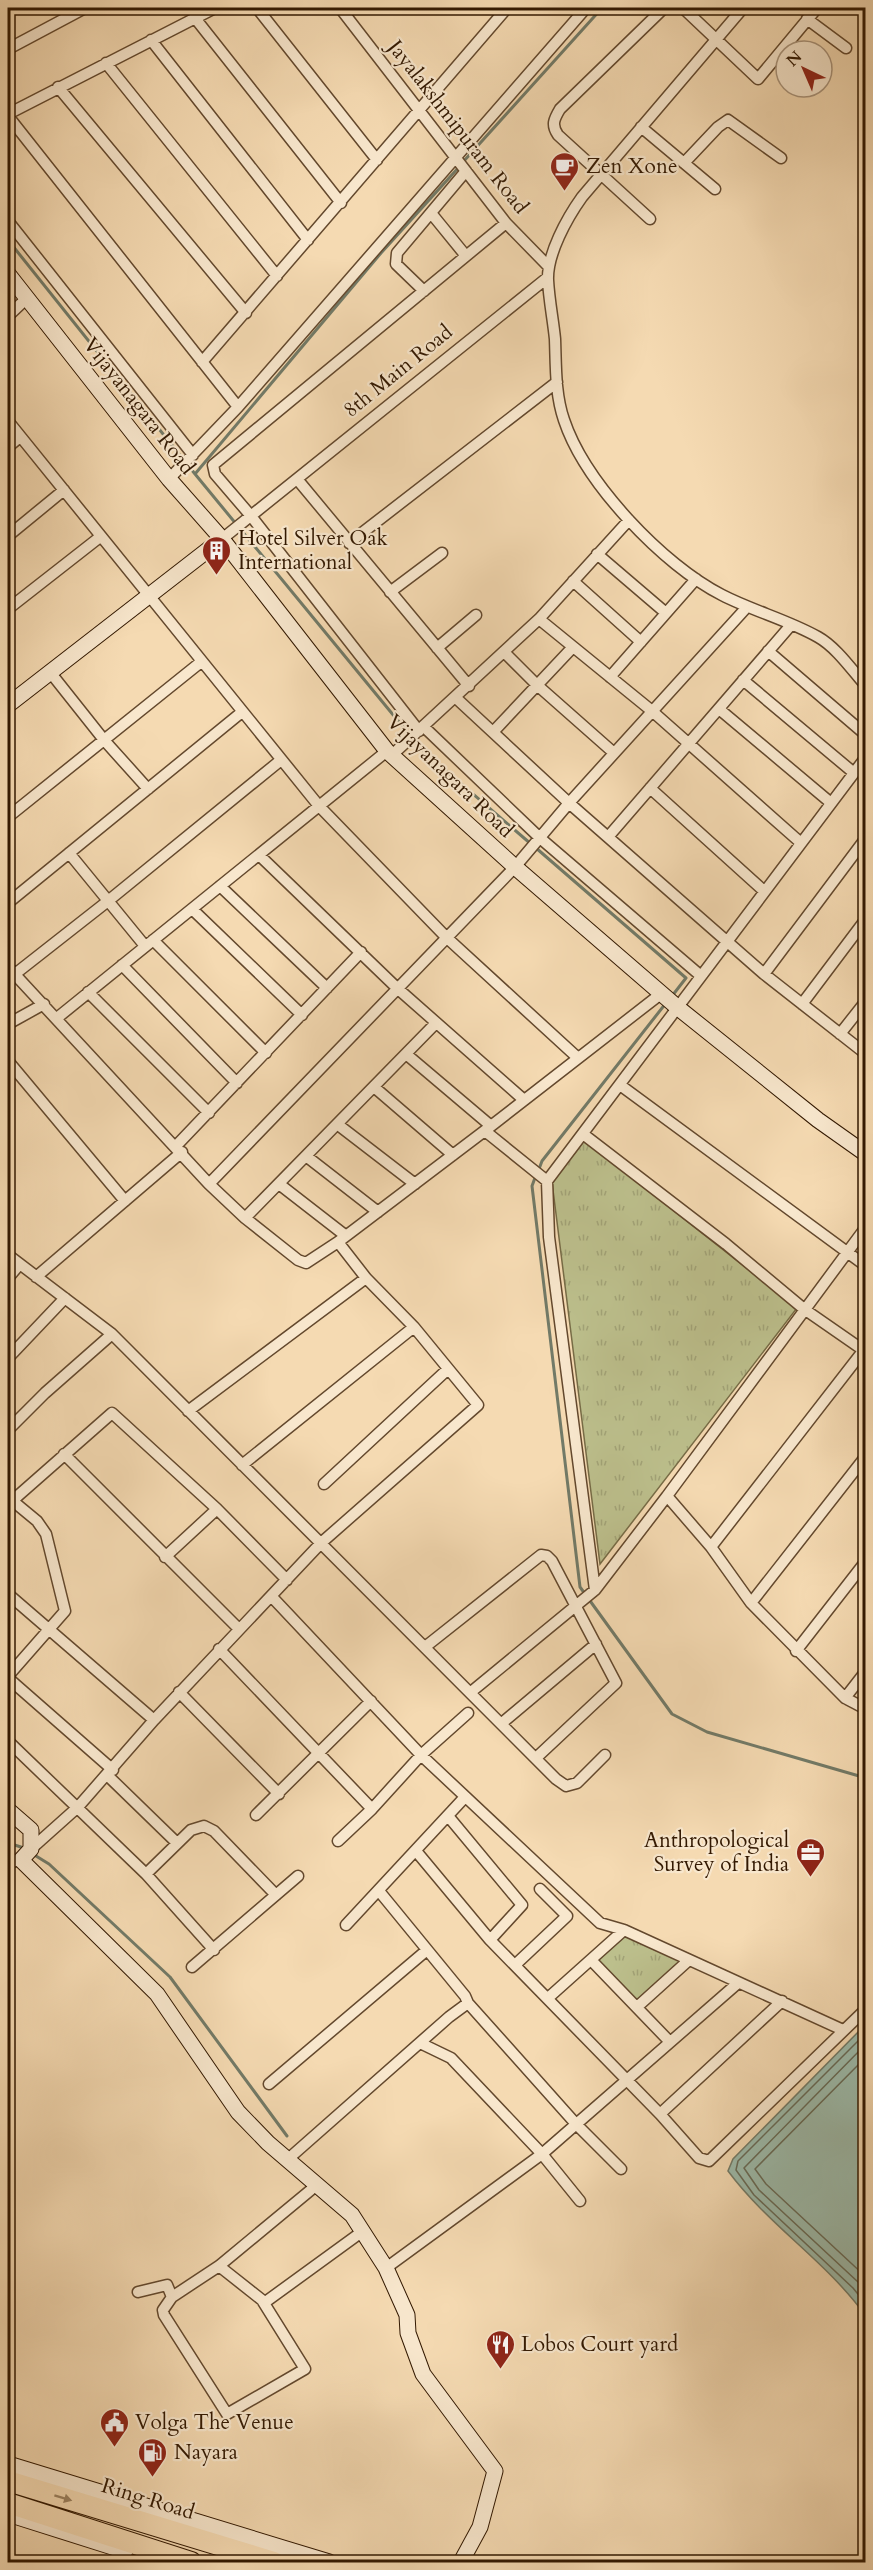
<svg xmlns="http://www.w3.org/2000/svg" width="873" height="2570" font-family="Cardo,serif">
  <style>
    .park { fill: url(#park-tufts); stroke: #776c46; stroke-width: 1.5 }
    .water { fill: #9cbbab; stroke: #727a67; stroke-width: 1.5 }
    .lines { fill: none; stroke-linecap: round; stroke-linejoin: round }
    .shore { stroke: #676a56; stroke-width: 1.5 }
    .stream { stroke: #727a67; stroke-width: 3 }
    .street-casing { stroke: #63482d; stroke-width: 13 }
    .secondary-casing { stroke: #321801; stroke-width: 17 }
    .highway-casing { stroke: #321801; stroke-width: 22 }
    .street { stroke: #f8e7cd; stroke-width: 10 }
    .secondary { stroke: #f8e7cd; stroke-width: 15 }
    .highway { stroke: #f5dab2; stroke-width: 20 }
    .oneway { fill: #9d8362 }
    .labels { text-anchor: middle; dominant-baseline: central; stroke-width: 4.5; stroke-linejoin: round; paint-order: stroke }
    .street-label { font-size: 21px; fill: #321801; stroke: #f8e7cd }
    .poi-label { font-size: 21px; fill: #321801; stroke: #f8e7cd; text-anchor: start }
  </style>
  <defs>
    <pattern id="park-tufts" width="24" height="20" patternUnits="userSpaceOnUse" patternTransform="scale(1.5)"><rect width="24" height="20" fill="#bcbf8c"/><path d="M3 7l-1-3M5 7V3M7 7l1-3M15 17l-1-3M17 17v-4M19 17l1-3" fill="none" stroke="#a2a377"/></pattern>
  </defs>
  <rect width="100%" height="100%" fill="#f5dab2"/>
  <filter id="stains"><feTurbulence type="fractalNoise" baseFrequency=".00333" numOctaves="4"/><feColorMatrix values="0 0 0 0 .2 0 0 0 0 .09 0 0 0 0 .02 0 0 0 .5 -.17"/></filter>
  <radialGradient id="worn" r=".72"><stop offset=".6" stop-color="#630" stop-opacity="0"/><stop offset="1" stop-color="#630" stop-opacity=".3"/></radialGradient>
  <!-- park -->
  <path class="park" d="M584 1140 797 1308 600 1564 552 1182Z
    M626 1934 684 1960 637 2002 597 1961Z"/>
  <!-- water -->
  <path class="water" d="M865 2025V2315C826 2261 769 2226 728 2171L733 2159Z"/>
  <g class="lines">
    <!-- shore -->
    <path class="shore" d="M866 2033 738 2161 736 2170 754 2195 853 2288 866 2304
      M866 2044 744 2168 759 2190 858 2282 866 2292
      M866 2057 755 2169 766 2184 866 2277"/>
    <!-- stream -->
    <path class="stream" d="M463 162 602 8
      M459 167 381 253 195 474 422 750 531 844
      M8 240 195 474
      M536 848 686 978 672 996
      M539 1169 542 1161 666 1003
      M536 1175 532 1186 580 1587 672 1714 707 1732 866 1778
      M8 1843 21 1847
      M36 1856 49 1864 170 1977 287 2136"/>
    <defs>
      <path id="street" d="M257 8 377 160
        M340 8 506 223 549 267
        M683 8 758 79 817 8
        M743 8 582 197C567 218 547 254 548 280 549 300 553 319 555 339 556 365 555 394 564 420 585 483 663 565 722 595 753 611 788 620 818 637 836 647 852 670 866 686
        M195 18 341 203
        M807 19 846 48
        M151 40 308 240
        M8 49 85 8
        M106 63 277 276
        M58 87 246 313
        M8 114 215 8
        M8 116 238 407
        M641 127 715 189
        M684 163 718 127 728 120 781 158
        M431 213 466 256
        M650 219 558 135C551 125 554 119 560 109L664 8
        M8 221 193 455
        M424 291 396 264 397 253 466 171
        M8 316 27 298
        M202 362 507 8
        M8 421 319 806 446 937 578 1058
        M8 447 20 437
        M169 479 238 407 586 8
        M297 479 469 686
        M8 536 64 490
        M222 539 547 278
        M349 543 557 382
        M597 554 666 613
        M573 581 641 642
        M390 592 442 553
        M8 609 100 537
        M539 619 652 711 801 843
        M437 648 476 615
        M768 651 866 735
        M504 652 537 685 614 753
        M50 672 104 740 148 789
        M610 677 696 579
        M743 680 854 773
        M456 698 569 803 764 974 866 1054
        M719 709 831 803
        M424 727 540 838 701 976
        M419 731 251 516 215 474 213 465 506 223
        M493 732 573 647
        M392 755 539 619 629 520
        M650 788 764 891
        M8 817 201 662
        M608 837 791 625
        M69 853 145 946
        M259 855 397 988 524 1100
        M220 886 327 988
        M8 903 242 712
        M192 909 302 1015
        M153 940 266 1053
        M122 965 237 1083
        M8 967 209 1184 245 1218 298 1260 306 1263 338 1242 491 1126 662 993
        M15 974 108 901 281 760
        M764 974 866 838
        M88 992 209 1113
        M802 1004 866 919
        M57 1018 387 751
        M8 1024 44 1004
        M840 1034 866 1001
        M406 1054 491 1126
        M8 1061 125 1201
        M620 1085 866 1266
        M374 1087 453 1155
        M337 1124 415 1184
        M485 1131 547 1181
        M583 1134 726 1244 804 1309 866 1352
        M176 1146 361 952
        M306 1156 378 1212
        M209 1184 515 867 569 803 747 607
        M279 1184 346 1236
        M245 1218 436 1023
        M866 1227 667 1496 711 1547 751 1603 845 1698 866 1709
        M8 1255 112 1334 556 1779 566 1786 577 1783 605 1755
        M36 1277 182 1152
        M8 1278 19 1265
        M8 1358 65 1298
        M188 1411 366 1278
        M8 1430 45 1393 112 1334
        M64 1454 239 1629
        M242 1465 414 1327
        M324 1484 448 1369
        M8 1497 37 1521 46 1534 65 1611 8 1676
        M12 1501 112 1413 217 1509 287 1580
        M711 1547 863 1351
        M165 1557 217 1509
        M595 1590 549 1237 547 1181 866 757
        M8 1594 154 1720
        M272 1597 421 1755 600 1923 624 1930
        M751 1603 866 1456
        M425 1647 541 1555 547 1556 552 1561 616 1683 537 1757
        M219 1649 372 1809
        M796 1651 866 1561
        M8 1678 113 1770
        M179 1692 279 1794
        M471 1692 595 1590 667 1496
        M845 1698 866 1671
        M502 1723 596 1644
        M8 1741 146 1874 214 1950
        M107 1775 177 1843
        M256 1815 371 1701
        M448 1816 522 1905 490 1940
        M338 1841 372 1809 421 1755 468 1713
        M31 1849 78 1807 154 1720 321 1543 478 1405 414 1327 366 1278 338 1242
        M416 1851 490 1940 660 2114 699 2158 709 2161 866 2009
        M8 1863 21 1860
        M146 1874 191 1830 204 1826 214 1831 276 1895
        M379 1891 465 1996 468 2003
        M346 1925 465 1797
        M591 1960 670 2042
        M515 1965 567 1916 540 1889
        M192 1967 298 1876
        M548 1998 624 1930 843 2030
        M637 2007 689 1960
        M420 2043 451 2058 542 2154 580 2201
        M269 2084 427 1950
        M660 2114 782 2001
        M287 2160 449 2017 468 2003 576 2124 621 2169
        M386 2268 542 2154 738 1983
        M138 2292 167 2285 172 2297 219 2266 318 2184
        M172 2297 163 2310 164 2315 227 2414 305 2369 262 2300 219 2266
        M264 2303 363 2231"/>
      <path id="secondary" d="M8 274 169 479 222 539 387 751 515 867 677 1007 818 1120 866 1154
        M8 705 222 539
        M8 1810 31 1830V1849L21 1860 157 1994 238 2112 268 2143 352 2215 386 2268 407 2315 408 2333 423 2374 495 2471 480 2527 461 2562
        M8 2464 329 2562
        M8 2514 125 2551"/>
      <path id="highway" d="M8 2481 274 2562
        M8 2503 191 2562"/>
    </defs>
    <!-- street casing -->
    <use href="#street" class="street-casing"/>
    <!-- secondary casing -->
    <use href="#secondary" class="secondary-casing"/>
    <!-- highway casing -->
    <use href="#highway" class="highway-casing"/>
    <!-- street -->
    <use href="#street" class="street"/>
    <!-- secondary -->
    <use href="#secondary" class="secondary"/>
    <!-- highway -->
    <use href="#highway" class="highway"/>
  </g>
  <!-- one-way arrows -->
  <defs><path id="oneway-solid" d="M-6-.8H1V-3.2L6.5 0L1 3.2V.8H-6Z" transform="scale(1.5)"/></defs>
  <use class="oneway" href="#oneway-solid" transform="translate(63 2498) rotate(17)"/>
  <!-- icons -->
  <defs>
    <symbol id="cafe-pin" viewBox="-11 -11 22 30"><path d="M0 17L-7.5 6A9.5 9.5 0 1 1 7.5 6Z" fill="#8f2418" stroke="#f8e7cd"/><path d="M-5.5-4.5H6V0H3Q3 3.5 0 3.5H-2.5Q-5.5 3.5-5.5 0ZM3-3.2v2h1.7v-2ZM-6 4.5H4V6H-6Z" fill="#fff"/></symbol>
    <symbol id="building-pin" viewBox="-11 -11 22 30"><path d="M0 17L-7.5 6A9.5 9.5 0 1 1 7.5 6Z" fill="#8f2418" stroke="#f8e7cd"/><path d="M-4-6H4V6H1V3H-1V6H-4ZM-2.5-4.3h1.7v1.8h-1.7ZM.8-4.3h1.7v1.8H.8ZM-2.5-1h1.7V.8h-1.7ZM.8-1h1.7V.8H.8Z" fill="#fff"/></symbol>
    <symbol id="office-pin" viewBox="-11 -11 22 30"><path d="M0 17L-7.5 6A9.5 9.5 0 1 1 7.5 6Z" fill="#8f2418" stroke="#f8e7cd"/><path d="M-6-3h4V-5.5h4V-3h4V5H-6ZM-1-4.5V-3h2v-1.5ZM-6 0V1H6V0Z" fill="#fff"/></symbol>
    <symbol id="restaurant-pin" viewBox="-11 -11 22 30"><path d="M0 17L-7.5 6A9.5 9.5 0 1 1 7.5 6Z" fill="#8f2418" stroke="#f8e7cd"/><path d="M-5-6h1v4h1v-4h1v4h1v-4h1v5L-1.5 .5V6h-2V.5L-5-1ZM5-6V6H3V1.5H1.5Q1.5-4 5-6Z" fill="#fff"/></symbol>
    <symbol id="civic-pin" viewBox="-11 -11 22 30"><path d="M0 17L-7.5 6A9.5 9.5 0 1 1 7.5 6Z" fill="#8f2418" stroke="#f8e7cd"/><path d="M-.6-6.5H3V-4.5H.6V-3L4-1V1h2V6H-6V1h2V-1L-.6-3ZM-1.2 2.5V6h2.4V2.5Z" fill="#fff"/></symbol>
    <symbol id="fuel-pin" viewBox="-11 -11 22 30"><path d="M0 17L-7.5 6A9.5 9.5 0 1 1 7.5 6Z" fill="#8f2418" stroke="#f8e7cd"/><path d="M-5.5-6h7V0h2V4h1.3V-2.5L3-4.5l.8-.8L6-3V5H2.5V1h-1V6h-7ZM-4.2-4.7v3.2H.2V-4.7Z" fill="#fff"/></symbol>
  </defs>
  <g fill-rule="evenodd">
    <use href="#cafe-pin" x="548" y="150" width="33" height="45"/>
    <use href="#building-pin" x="200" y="534" width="33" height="45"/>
    <use href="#office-pin" x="794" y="1836" width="33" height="45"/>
    <use href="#restaurant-pin" x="484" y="2328" width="33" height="45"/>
    <use href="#civic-pin" x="98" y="2406" width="33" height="45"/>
    <use href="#fuel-pin" x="136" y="2436" width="33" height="45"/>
  </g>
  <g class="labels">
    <!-- street labels -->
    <g class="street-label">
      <text transform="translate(458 127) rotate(52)">Jayalakshmipuram Road</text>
      <text transform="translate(398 371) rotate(-39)">8th Main Road</text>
      <text transform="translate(139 406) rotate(52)">Vijayanagara Road</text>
      <text transform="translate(450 776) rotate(44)">Vijayanagara Road</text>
      <text transform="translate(148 2499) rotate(17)">Ring Road</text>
    </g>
    <!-- poi labels -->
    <g class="poi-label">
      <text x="586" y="166">Zen Xone</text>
      <text x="238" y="538">Hotel Silver Oak<tspan x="238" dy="24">International</tspan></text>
      <text x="789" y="1840" text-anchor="end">Anthropological<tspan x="789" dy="24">Survey of India</tspan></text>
      <text x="521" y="2344">Lobos Court yard</text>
      <text x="135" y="2422">Volga The Venue</text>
      <text x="174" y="2452">Nayara</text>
    </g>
  </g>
  <!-- margin -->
  <rect width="873" height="2570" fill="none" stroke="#f5dab2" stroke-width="30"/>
  <rect x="9" y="9" width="855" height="2552" fill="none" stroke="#321801" stroke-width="3"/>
  <rect x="15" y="15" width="843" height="2540" fill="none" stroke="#321801" stroke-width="1.5"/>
  <!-- north arrow -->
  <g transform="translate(804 69) rotate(316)"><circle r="28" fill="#f8e7cd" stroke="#a9947b" stroke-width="1.5"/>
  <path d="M0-4.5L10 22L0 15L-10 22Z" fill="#8f2418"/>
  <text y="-9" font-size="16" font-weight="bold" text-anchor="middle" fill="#321801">N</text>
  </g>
  <rect width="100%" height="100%" filter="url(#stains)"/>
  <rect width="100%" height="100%" fill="url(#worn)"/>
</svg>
